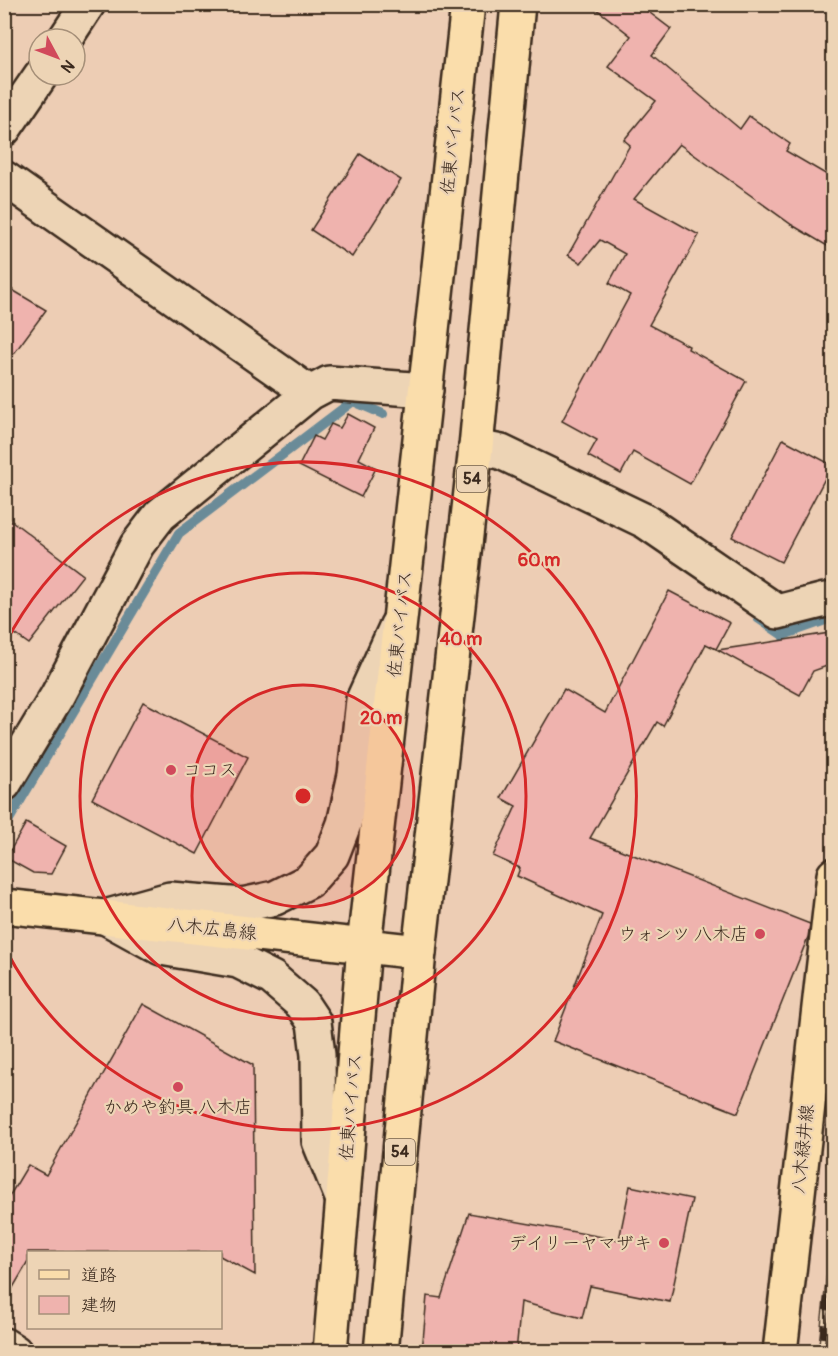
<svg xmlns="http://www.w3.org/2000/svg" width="838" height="1356" font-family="Pangolin,'Klee One',sans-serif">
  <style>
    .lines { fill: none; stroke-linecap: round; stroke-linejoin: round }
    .stream { stroke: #6a8b98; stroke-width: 10 }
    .building { fill: #efb3ae; stroke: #3b2a1e; stroke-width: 1.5 }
    .minor-casing { stroke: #3b2a1e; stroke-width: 38 }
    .major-casing { stroke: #3b2a1e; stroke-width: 38 }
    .highway-casing { stroke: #3b2a1e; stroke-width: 38 }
    .minor { stroke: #edd4b5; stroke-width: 33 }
    .major { stroke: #faddab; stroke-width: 33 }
    .highway { stroke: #faddab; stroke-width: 33 }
    .rail-casing { stroke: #3b2a1e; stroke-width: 7 }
    .rail { stroke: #edd4b5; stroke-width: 4.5; stroke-dasharray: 14; stroke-linecap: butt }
    .ring { fill: none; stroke: #d62828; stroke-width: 3 }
    .poi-dot { fill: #d1495b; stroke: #edd4b5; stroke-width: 2 }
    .labels { text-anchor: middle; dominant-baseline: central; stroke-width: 4.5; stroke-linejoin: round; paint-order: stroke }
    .shield { fill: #edd4b5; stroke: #705d4b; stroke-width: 1.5 }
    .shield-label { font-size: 16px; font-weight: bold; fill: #3b2a1e }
    .street-label { font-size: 18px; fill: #3b2a1e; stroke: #edd4b5 }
    .poi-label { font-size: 18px; fill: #3b2a1e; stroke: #edd4b5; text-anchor: end }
    .centre { fill: #d62828; stroke: #edd4b5; stroke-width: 3 }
    .ring-label { font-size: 18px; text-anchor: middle; font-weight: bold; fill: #d62828; stroke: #edd4b5; stroke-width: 4.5; stroke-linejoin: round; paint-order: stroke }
  </style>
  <rect width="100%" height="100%" fill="#edcdb4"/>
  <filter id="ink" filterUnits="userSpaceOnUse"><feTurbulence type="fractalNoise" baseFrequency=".0167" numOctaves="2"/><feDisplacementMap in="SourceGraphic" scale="12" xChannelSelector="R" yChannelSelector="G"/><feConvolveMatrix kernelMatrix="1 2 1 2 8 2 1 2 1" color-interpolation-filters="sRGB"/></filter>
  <g filter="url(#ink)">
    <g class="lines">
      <!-- stream -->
      <path class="stream" d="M758 618 783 635 834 617
        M4 828 179 533 353 401 383 414"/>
    </g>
    <!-- building -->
    <path class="building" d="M590 4H638L671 29 652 55 740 129 749 116 790 144 786 151 834 179V250L792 225 679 144 634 199 699 235 649 325 689 346 688 349 746 381 690 484 633 452 621 474 588 456 597 440 562 421 630 295 609 283 625 254 600 240 581 263 568 255 630 145 624 140 656 101 608 66 631 36Z
      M360 154 401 180 352 257 311 230Z
      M4 285 46 310 4 367Z
      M348 414 374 428 359 459 376 468 361 497 299 466 314 436 322 440 331 424 340 428Z
      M783 439 832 465 781 562 732 537Z
      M4 515 83 575 29 644 4 626Z
      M669 591 730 623 716 649 706 644 663 726 657 722 590 838 810 924 808 937 738 1113 553 1041 602 915 517 876 520 868 493 856 516 806 501 798 564 689 605 713Z
      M830 633 827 666 813 671 800 695 718 650Z
      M143 702 248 757 197 854 92 799Z
      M26 823 66 846 51 874 33 873 6 858Z
      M143 1004 253 1065 255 1275 220 1256V1252H28V1262L4 1303V1205L28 1165 46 1175Z
      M630 1186 692 1199 670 1302 590 1286 582 1318 521 1302 516 1352H422L427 1296 441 1298 469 1213 619 1240Z"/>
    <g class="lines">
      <defs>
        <path id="minor" d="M65 39 88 4
          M4 129 41 75
          M4 178 310 393
          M476 447 501 452 645 521 778 612 825 600 834 601
          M4 784 57 696 137 545 160 515 310 393 329 383 426 390
          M105 917 170 899 242 905 275 898 309 881 332 855 344 824 355 775 363 700 397 625
          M105 917 161 948 238 961 272 978 302 1004 314 1022 318 1055 319 1141 343 1200
          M4 1345 15 1352"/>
        <path id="major" d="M4 906 419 952
          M780 1352 834 875"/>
        <path id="highway" d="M330 1352 364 946 468 4
          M381 1352 419 952 476 447 518 4"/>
      </defs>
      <!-- minor casing -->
      <use href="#minor" class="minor-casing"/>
      <!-- major casing -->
      <use href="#major" class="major-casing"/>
      <!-- highway casing -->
      <use href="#highway" class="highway-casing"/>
      <!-- minor -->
      <use href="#minor" class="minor"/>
      <!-- major -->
      <use href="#major" class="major"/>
      <!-- highway -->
      <use href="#highway" class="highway"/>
      <defs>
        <path id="rail" d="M821 1352 834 1235"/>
      </defs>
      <!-- rail casing -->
      <use href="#rail" class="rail-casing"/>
      <!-- rail -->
      <use href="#rail" class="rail"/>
    </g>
  </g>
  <!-- distance rings -->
  <circle cx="303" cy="796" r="111" fill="#d62828" fill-opacity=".12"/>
  <g class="ring">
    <circle cx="303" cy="796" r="111"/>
    <circle cx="303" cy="796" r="223"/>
    <path d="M5 644A334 334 0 1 1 5 948"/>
  </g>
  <!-- markers -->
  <g class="poi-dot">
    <circle cx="171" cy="770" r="6"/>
    <circle cx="760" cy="934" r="6"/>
    <circle cx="178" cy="1087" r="6"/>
    <circle cx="664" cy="1243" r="6"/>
  </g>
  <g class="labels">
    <!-- shield labels -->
    <g class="shield">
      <rect x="457" y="466" width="30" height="26" rx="4.5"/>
      <rect x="385" y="1139" width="30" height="26" rx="4.5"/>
    </g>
    <g class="shield-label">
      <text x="472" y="479">54</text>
      <text x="400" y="1152">54</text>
    </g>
    <!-- street labels -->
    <g class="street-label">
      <text transform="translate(453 141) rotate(-84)">佐東バイパス</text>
      <text transform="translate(400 624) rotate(-84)">佐東バイパス</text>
      <text transform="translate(212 929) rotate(6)">八木広島線</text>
      <text transform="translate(351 1107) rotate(-85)">佐東バイパス</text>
      <text transform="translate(803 1149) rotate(-84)">八木緑井線</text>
    </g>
    <!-- poi labels -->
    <g class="poi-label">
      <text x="183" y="770" text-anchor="start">ココス</text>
      <text x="748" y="934">ウォンツ 八木店</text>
      <text x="178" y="1107" text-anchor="middle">かめや釣具 八木店</text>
      <text x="652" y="1243">デイリーヤマザキ</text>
    </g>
  </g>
  <circle cx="303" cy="796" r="9" class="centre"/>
  <g class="ring-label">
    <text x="539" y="566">60 m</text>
    <text x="461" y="645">40 m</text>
    <text x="381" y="724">20 m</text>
  </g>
  <!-- margin -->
  <rect width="838" height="1356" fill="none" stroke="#edd4b5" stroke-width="24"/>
  <rect x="12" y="12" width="814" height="1332" fill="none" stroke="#3b2a1e" stroke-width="2" filter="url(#ink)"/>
  <!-- legend -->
  <rect x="27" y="1251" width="195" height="78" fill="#edd4b5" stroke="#a69079" stroke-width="1.5"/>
  <rect x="39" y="1270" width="30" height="9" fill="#faddab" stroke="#a69079" stroke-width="1.5"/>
  <text x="81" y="1281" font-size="18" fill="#3b2a1e">道路</text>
  <rect x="39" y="1296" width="30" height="18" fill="#efb3ae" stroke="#a69079" stroke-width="1.5"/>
  <text x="81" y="1311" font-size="18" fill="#3b2a1e">建物</text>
  <!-- north arrow -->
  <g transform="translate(57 57) rotate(131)"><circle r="28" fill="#edd4b5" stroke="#a69079" stroke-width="1.5"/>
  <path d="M0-4.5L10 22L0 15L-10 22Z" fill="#d1495b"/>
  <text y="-9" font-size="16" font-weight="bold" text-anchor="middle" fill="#3b2a1e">N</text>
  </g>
</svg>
